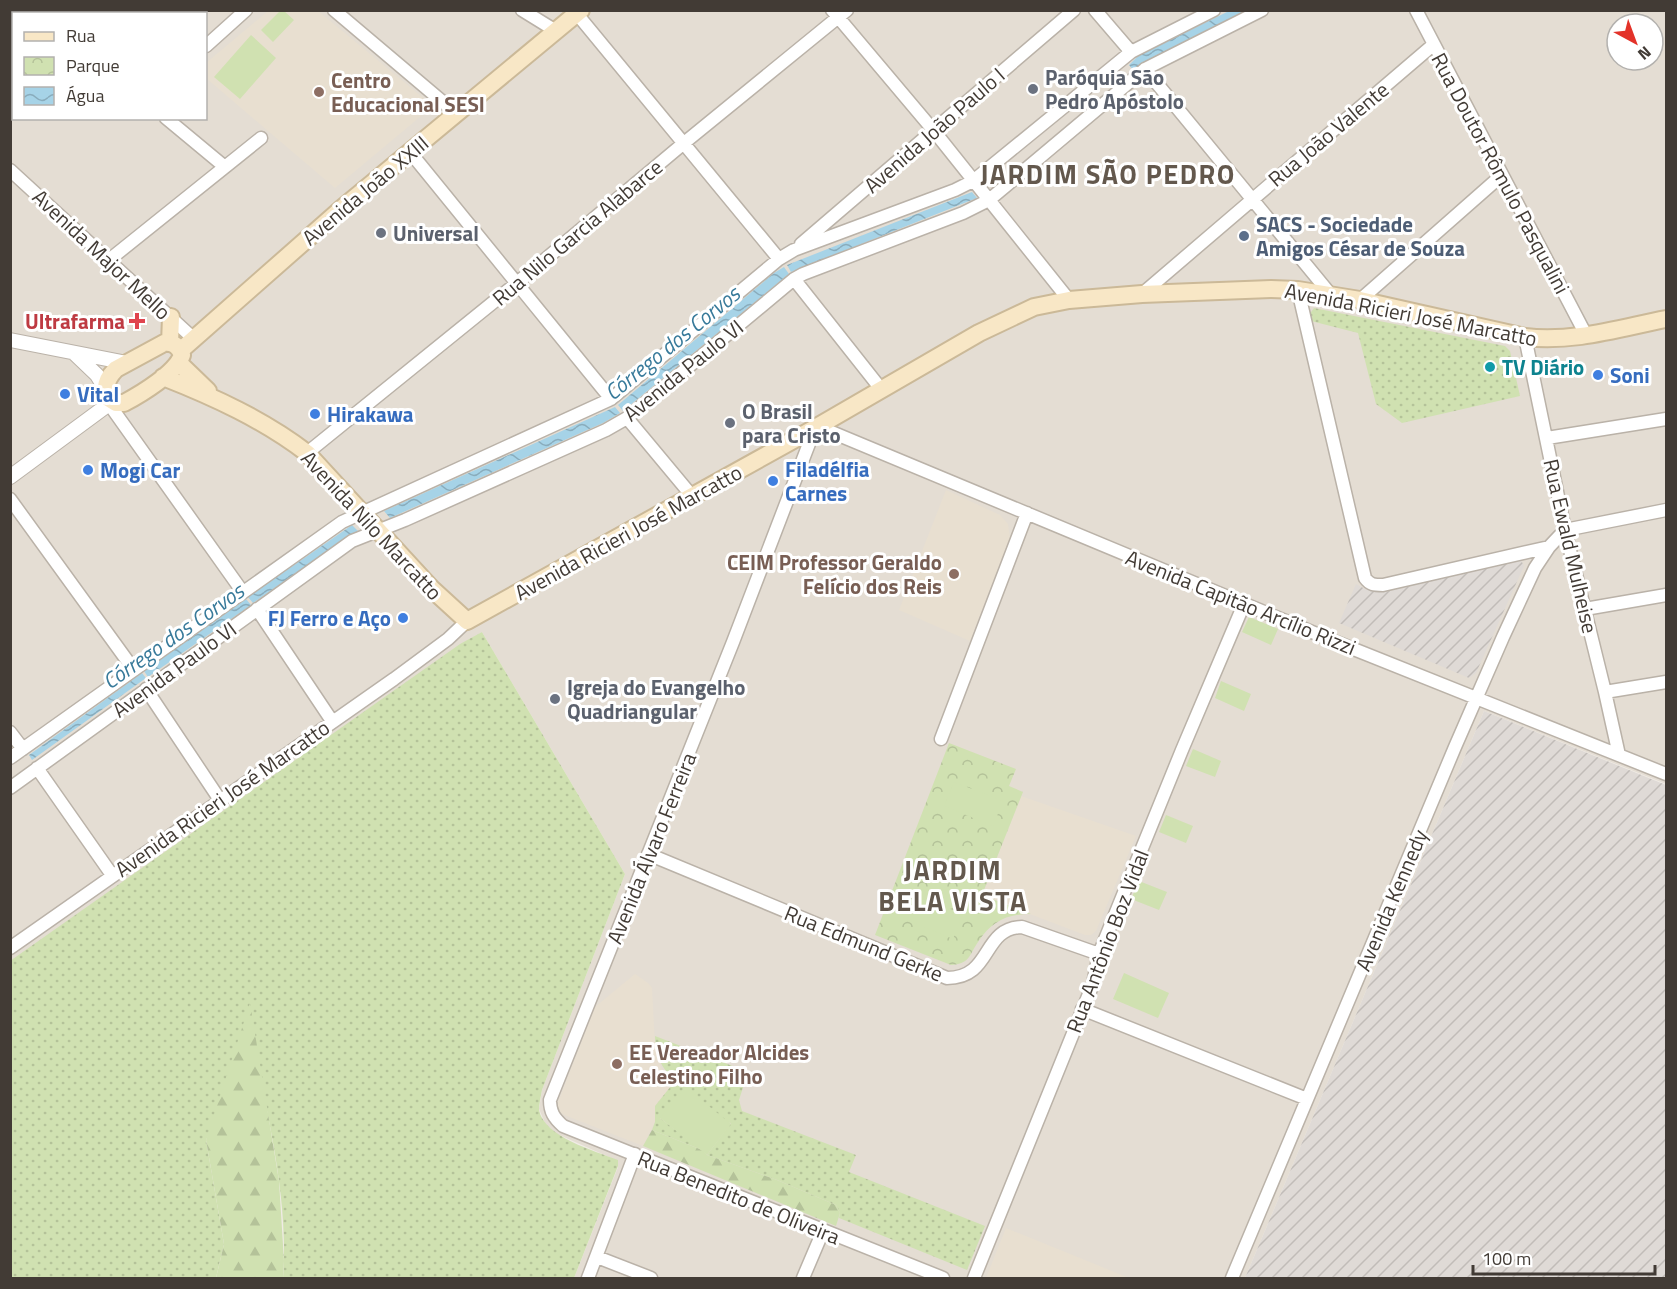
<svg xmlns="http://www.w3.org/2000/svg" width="1677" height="1289" font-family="'Titillium Web',sans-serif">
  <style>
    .residential { fill: #e4ddd3; fill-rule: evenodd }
    .industrial { fill: url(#industrial-furrows) }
    .education { fill: #e8dfd0 }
    .grass { fill: url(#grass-dots) }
    .forest { fill: url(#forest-firs) }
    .park { fill: url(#park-crowns) }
    .garden { fill: #d0e1b1 }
    .water { fill: url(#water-waves) }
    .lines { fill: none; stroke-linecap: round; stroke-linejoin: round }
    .stream { stroke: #a6d3e7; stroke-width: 4 }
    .minor-casing { stroke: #bab2a8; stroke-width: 15 }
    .tertiary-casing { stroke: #bab2a8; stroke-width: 16 }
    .secondary-casing { stroke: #cbb998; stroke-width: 20 }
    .minor { stroke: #fff; stroke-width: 12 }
    .tertiary { stroke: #fff; stroke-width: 14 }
    .secondary { stroke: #f8e7c6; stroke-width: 16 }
    .worship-dot { fill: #6b7280; stroke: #fff; stroke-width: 2 }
    .education-dot { fill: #8d6e63; stroke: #fff; stroke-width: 2 }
    .service-dot { fill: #5c6f8a; stroke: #fff; stroke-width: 2 }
    .health-dot { fill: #e0444e; stroke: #fff; stroke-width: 2 }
    .culture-dot { fill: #0f9aa8; stroke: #fff; stroke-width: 2 }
    .shop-dot { fill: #3f7fe0; stroke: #fff; stroke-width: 2 }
    .labels { text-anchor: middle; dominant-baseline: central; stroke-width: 6; stroke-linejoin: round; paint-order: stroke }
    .worship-label { font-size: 21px; font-weight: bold; fill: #5b616d; stroke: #fff; text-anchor: start }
    .education-label { font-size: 21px; font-weight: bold; fill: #785e54; stroke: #fff; text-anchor: start }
    .street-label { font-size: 21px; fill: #423b35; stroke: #fff }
    .service-label { font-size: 21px; font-weight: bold; fill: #4e5e75; stroke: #fff; text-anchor: start }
    .health-label { font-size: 21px; font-weight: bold; fill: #be3a42; stroke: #fff; text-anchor: end }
    .culture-label { font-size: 21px; font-weight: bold; fill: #0d838f; stroke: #fff; text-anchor: start }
    .shop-label { font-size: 21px; font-weight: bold; fill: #366cbe; stroke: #fff; text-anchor: start }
    .water-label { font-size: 22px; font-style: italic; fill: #387a9a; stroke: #fff }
    .district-label { font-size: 27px; font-weight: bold; letter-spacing: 1.5px; fill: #63584d; stroke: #fff }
  </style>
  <defs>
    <pattern id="industrial-furrows" width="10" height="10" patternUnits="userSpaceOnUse" patternTransform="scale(1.5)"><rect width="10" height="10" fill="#dfdad6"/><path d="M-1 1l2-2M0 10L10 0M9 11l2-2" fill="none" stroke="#c1bcb8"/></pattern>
    <pattern id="grass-dots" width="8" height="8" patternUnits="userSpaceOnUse" patternTransform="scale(1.5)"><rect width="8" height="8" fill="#d0e1b1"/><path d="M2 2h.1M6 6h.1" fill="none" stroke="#b4c299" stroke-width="1.8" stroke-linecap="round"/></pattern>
    <pattern id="forest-firs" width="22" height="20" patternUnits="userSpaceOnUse" patternTransform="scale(1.5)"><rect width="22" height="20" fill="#d0e1b1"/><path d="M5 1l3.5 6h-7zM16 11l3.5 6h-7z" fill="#b4c299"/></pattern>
    <pattern id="park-crowns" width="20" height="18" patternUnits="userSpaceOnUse" patternTransform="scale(1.5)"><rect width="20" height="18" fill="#d0e1b1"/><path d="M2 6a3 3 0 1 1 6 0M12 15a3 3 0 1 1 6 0" fill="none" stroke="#b4c299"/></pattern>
    <pattern id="water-waves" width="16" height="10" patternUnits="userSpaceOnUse" patternTransform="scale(1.5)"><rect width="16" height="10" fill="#a6d3e7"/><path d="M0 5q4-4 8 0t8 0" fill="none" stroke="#89acbc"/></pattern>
  </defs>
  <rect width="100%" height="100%" fill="#f0ebe5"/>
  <!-- residential -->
  <path class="residential" d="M1431 10 1666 11V784L1484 711 1245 1278H574L618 1167V1161L555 1133 545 1123 539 1109 542 1090 625 874 482 632 11 961V11ZM14 14H206V118H14ZM1617 24H1653V60H1617Z"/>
  <!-- industrial -->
  <path class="industrial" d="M1521 560 1524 566 1476 673 1469 678 1339 623 1356 584 1365 589 1385 592Z
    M1484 711 1666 785V1278H1245Z"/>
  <!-- education -->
  <path class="education" d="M268 11H318L433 106 335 188 206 78V63Z
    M946 490 1000 515 1008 524 1010 538 970 641 899 610Z
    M1021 796 1136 836 1096 931 1091 935H1085L982 896Z
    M635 974 648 983 652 988 655 1045 662 1069 675 1081 655 1106V1122L643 1146 567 1116 561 1113 557 1105 595 1007Z
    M1006 1228 1129 1278H986Z"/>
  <!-- grass -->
  <path class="grass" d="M1314 308 1505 346 1510 351 1520 396 1402 423 1376 404 1358 333 1311 321 1309 315Z
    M482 632 625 874 542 1090C541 1096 539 1104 539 1110 544 1137 595 1151 618 1160V1166L574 1278H283C289 1200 268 1120 254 1044L206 1140 224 1244 216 1278H11L10 961 460 644Z
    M655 1036 748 1072 739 1100 742 1111 856 1155 849 1172 985 1226 967 1270 839 1218 840 1213 836 1205 777 1180 707 1155 731 1123 660 1118 702 1150 652 1130 655 1122V1106L675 1081C661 1067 655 1056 655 1036Z"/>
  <!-- forest -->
  <path class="forest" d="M250 1003 279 1181 284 1261 283 1278H216L224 1244 206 1140Z
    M652 1130 702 1150 707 1155 777 1180 836 1205 840 1213 836 1226 643 1146Z"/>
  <!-- park -->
  <path class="park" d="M949 743 1016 769 1009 786 1023 792 982 895 1031 914C1007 914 992 921 978 942 969 955 970 964 951 965L875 935Z"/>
  <!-- garden -->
  <path class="garden" d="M280 11H284L294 20 273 42 261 30Z
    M251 35 276 58 240 99 214 77Z
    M1249 617 1278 629 1271 645 1242 632Z
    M1221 681 1251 694 1244 711 1215 698Z
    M1193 749 1221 761 1215 777 1186 766Z
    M954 782 1003 801 993 826 944 806Z
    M1166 815 1193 826 1186 843 1159 832Z
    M1139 881 1167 892 1159 910 1131 899Z
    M917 896 963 914 953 939 907 920Z
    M1124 973 1169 993 1158 1018 1113 999Z
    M685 1087 731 1124 707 1155 660 1118Z"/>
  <!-- water -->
  <path class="water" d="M1229 11H1245L1156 56 1134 71 1129 65 1138 56Z
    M972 192 977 198 791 272 787 265Z
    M784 267 789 274 623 411 618 405 774 273Z
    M615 407 620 413 603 423 390 518 384 511Z
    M352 525 359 532 351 535 253 603 248 597Z
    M246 599 251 605 148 677 144 671Z
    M142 673 146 678 32 760 29 755Z"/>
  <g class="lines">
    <!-- stream -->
    <path class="stream" d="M989 184 997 178"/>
    <defs>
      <path id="minor" d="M36 10 39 14
        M139 10 142 14
        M334 10 457 114
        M522 10 556 31
        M832 10 934 131 1069 300
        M1095 10 1131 52
        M1416 10 1586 335
        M577 14 779 259
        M206 46 246 10
        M1145 69 1331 295
        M166 118 225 167
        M410 152 611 399
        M10 170 194 339
        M801 244 1074 10
        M109 260 261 138
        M794 279 881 389
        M1298 290 1365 578C1370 585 1374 585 1383 585L1549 547
        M1142 294 1433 45
        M1360 300 1502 175
        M1525 337 1565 530 1605 692 1619 755
        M109 404 242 591
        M627 418 692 496
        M817 426 1336 642 1666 774
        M815 428 733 642 550 1100C550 1112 554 1118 563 1126L943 1278
        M1547 438 1666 419
        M307 453 517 283 684 143 847 10
        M10 499 134 670
        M257 609 332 721
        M1585 609 1666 595
        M146 689 220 800
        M1605 692 1666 682
        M10 732 23 749
        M941 739 1027 513
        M10 758 342 522 611 399 779 259 794 250 955 190 973 181 1131 52 1214 10
        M37 768 112 875
        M10 788 352 541 405 520 606 430 627 418 794 279 803 274 963 213 989 200 1145 69 1262 10
        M648 854 947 978C993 978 981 928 1022 927L1099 954
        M10 948 394 679 448 639 467 621
        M1082 1009 1307 1099
        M597 1257 651 1278
        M588 1278 635 1154
        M803 1278 823 1231
        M974 1278 1093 984 1099 954 1182 750 1244 604
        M1232 1278 1455 747 1503 637 1535 568 1549 547 1565 530 1666 510"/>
      <path id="tertiary" d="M10 340 127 363
        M74 353 97 375 105 388
        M10 477 113 401"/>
      <path id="secondary" d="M164 343C173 342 179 346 182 355 176 373 141 394 124 403H116L108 398C103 387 108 377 116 369Z
        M170 343 171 317
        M180 351 340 210 581 10
        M179 363 208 391
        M163 377C214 397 264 420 307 453L432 589 467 621 815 428 979 333 1034 307 1069 300 1142 294 1271 289 1298 290 1360 300 1525 337C1572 343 1620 328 1666 319"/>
    </defs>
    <!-- minor casing -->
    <use href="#minor" class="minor-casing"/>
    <!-- tertiary casing -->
    <use href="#tertiary" class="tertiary-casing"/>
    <!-- secondary casing -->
    <use href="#secondary" class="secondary-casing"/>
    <!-- minor -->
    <use href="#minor" class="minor"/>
    <!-- tertiary -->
    <use href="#tertiary" class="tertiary"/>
    <!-- secondary -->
    <use href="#secondary" class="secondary"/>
  </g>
  <!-- markers -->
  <g class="worship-dot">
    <circle cx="1033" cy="89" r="6"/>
    <circle cx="381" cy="233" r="6"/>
    <circle cx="730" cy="423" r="6"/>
    <circle cx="555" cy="699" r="6"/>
  </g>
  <g class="education-dot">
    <circle cx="319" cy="92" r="6"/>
    <circle cx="954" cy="574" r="6"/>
    <circle cx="617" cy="1064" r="6"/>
  </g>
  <circle class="service-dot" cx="1244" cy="236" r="6"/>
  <path class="health-dot" d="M134 312h6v6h6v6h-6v6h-6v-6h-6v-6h6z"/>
  <circle class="culture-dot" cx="1490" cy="367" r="6"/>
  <g class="shop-dot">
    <circle cx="1598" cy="375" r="6"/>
    <circle cx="65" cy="394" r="6"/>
    <circle cx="315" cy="414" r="6"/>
    <circle cx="88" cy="470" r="6"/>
    <circle cx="773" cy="481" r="6"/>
    <circle cx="403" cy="618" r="6"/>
  </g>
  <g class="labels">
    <!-- worship labels -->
    <g class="worship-label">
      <text x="1045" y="77">Paróquia São<tspan x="1045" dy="24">Pedro Apóstolo</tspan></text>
      <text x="393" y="233">Universal</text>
      <text x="742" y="411">O Brasil<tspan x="742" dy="24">para Cristo</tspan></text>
      <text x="567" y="687">Igreja do Evangelho<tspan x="567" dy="24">Quadriangular</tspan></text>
    </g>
    <!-- education labels -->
    <g class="education-label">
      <text x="331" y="80">Centro<tspan x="331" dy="24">Educacional SESI</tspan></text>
      <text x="942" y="562" text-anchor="end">CEIM Professor Geraldo<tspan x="942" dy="24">Felício dos Reis</tspan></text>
      <text x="629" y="1052">EE Vereador Alcides<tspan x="629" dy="24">Celestino Filho</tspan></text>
    </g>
    <!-- street labels -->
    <g class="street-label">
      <text transform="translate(934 130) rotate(-41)">Avenida João Paulo I</text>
      <text transform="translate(1328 134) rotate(-40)">Rua João Valente</text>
      <text transform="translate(1501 173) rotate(62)">Rua Doutor Rômulo Pasqualini</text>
      <text transform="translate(365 190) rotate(-40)">Avenida João XXIII</text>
      <text transform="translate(577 232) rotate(-40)">Rua Nilo Garcia Alabarce</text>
      <text transform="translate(102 254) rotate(43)">Avenida Major Mello</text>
      <text transform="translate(1411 314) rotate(11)">Avenida Ricieri José Marcatto</text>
      <text transform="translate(683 370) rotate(-39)">Avenida Paulo VI</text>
      <text transform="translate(372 525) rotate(47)">Avenida Nilo Marcatto</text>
      <text transform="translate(628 532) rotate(-29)">Avenida Ricieri José Marcatto</text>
      <text transform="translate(1571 546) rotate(77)">Rua Ewald Mulheise</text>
      <text transform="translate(1241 602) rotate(22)">Avenida Capitão Arcílio Rizzi</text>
      <text transform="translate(174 669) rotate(-36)">Avenida Paulo VI</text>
      <text transform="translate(222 798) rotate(-35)">Avenida Ricieri José Marcatto</text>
      <text transform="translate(651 848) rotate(-68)">Avenida Álvaro Ferreira</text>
      <text transform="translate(1391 900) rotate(-67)">Avenida Kennedy</text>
      <text transform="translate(1107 941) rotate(-69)">Rua Antônio Boz Vidal</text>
      <text transform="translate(864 943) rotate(22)">Rua Edmund Gerke</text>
      <text transform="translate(739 1197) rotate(22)">Rua Benedito de Oliveira</text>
    </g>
    <!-- service labels -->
    <g class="service-label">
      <text x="1256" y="224">SACS - Sociedade<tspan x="1256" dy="24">Amigos César de Souza</tspan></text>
    </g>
    <!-- health labels -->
    <g class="health-label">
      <text x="125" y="321">Ultrafarma</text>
    </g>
    <!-- culture labels -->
    <g class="culture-label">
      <text x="1502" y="367">TV Diário</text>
    </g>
    <!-- shop labels -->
    <g class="shop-label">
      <text x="1610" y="375">Soni</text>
      <text x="77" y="394">Vital</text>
      <text x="327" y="414">Hirakawa</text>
      <text x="785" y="469">Filadélfia<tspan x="785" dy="24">Carnes</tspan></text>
      <text x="100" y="470">Mogi Car</text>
      <text x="391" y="618" text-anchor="end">FJ Ferro e Aço</text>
    </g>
    <!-- water labels -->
    <g class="water-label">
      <text transform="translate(672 343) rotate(-39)">Córrego dos Corvos</text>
      <text transform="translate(173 636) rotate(-35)">Córrego dos Corvos</text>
    </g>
    <!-- district labels -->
    <g class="district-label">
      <text x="1108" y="173">JARDIM SÃO PEDRO</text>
      <text x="953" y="869">JARDIM<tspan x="953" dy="31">BELA VISTA</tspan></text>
    </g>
  </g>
  <!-- border -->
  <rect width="1677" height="1289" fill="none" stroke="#423b35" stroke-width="24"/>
  <!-- legend -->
  <rect x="12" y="12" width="195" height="108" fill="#ffffff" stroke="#b3b1ae" stroke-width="1.5"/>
  <rect x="24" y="32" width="30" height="9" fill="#f8e7c6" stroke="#b3b1ae" stroke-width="1.5"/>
  <text x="66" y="42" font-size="18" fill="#423b35">Rua</text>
  <rect x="24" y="57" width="30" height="18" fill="url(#park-crowns)" stroke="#b3b1ae" stroke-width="1.5"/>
  <text x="66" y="72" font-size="18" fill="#423b35">Parque</text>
  <rect x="24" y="87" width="30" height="18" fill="url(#water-waves)" stroke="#b3b1ae" stroke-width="1.5"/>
  <text x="66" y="102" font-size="18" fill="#423b35">Água</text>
  <!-- north arrow -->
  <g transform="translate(1635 42) rotate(139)"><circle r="28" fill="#ffffff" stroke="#b3b1ae" stroke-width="1.5"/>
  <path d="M0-4.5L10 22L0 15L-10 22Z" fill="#e33229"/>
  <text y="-9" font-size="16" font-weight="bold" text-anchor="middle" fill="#423b35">N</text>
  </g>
  <!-- scale -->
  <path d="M1473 1265v9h182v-9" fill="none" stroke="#423b35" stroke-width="3"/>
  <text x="1482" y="1265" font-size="18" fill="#423b35" stroke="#ffffff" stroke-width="4.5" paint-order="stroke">100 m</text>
</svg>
